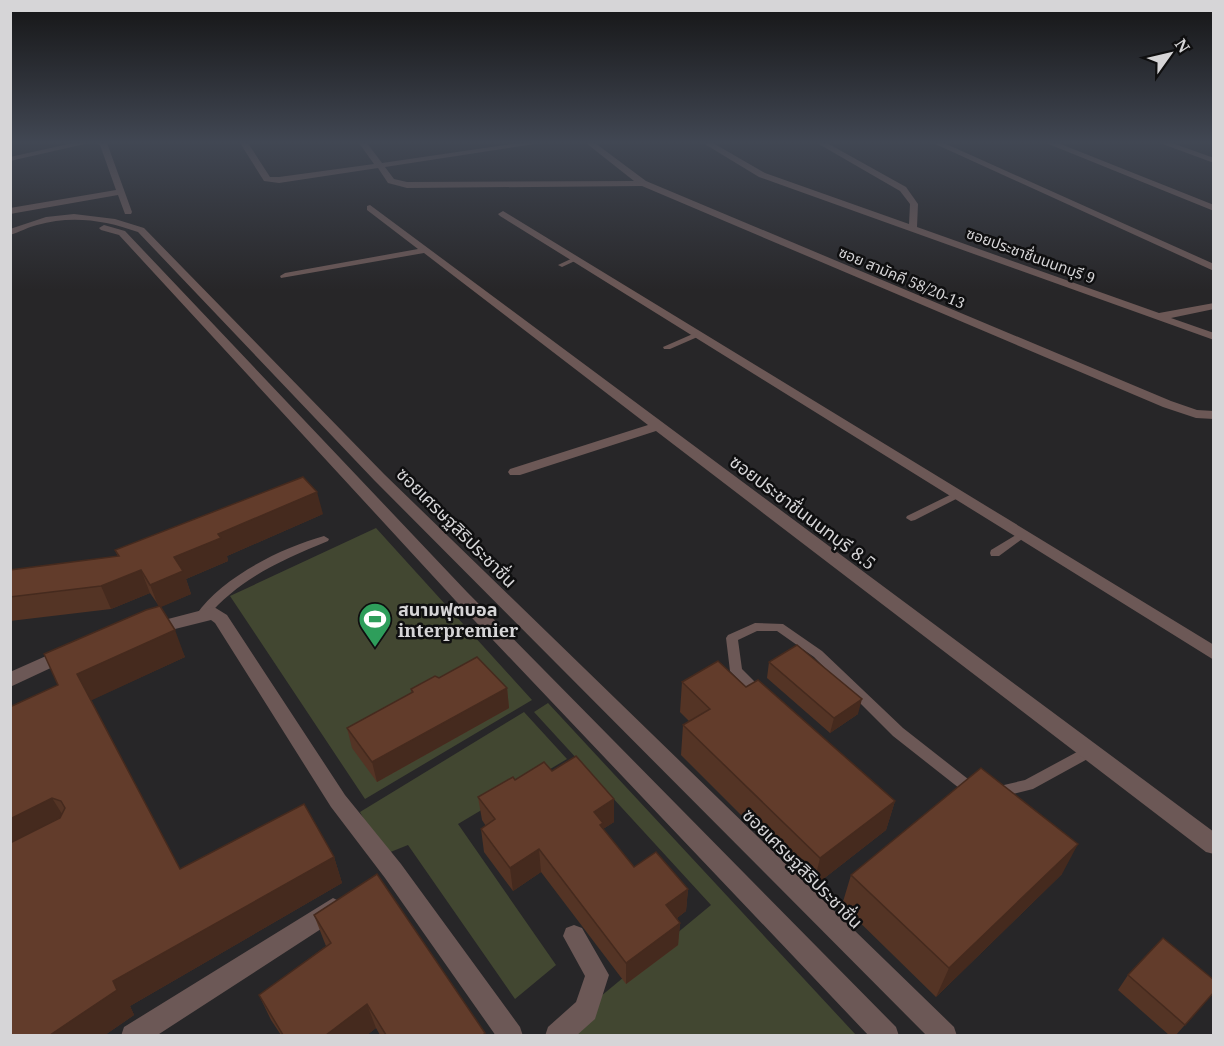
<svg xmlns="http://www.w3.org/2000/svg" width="1224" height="1046" font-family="'Noto Serif','Noto Sans Thai',serif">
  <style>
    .green { fill: #424731 }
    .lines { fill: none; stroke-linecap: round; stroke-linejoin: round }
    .service { fill: #6c5856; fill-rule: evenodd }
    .minor { fill: #6c5856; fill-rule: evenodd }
    .wall { fill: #543425 }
    .shaded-wall { fill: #452a1e }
    .building { fill: #623c2b; stroke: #452a1e; stroke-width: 1.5 }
    .labels { text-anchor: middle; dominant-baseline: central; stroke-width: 5; stroke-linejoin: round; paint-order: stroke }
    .far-street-label { font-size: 15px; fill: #d6d5d7; stroke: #0f0f10 }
    .street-label { font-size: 18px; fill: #d6d5d7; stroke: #0f0f10 }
    .poi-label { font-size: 18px; font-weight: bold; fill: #d6d5d7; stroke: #0f0f10; text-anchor: start }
  </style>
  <rect width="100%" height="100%" fill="#272628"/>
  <!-- green -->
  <path class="green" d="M376 528 532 700 365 799 230 596Z
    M548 703 856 1035H554L711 905 534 712Z
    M524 712 567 759 458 824 556 965 515 999 408 845 383 855 360 812Z"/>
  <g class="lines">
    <!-- service -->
    <path class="service" d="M575 257 577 258V260L562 267 558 265Z
      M695 333H698L702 335 670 349H664L663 347Z
      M956 492 961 495 960 497 915 520 911 521 906 518 907 516Z
      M1021 532 1025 533 1026 535 1025 537 999 556H991L990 553 991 550Z
      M324 536 329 539 328 541C280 561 240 578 206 618H198L196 615C222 577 281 548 324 536Z
      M755 623 783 624 822 651 903 728 968 779 980 783 982 787 980 791 975 793 959 788 893 736 814 657 777 631H757L738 640 742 669 765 692 764 695 759 697 754 695 730 671 726 638 728 635Z
      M1088 746 1093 748 1095 752 1093 756 1033 789 996 798 991 796 989 792 991 788 1025 780Z"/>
    <!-- minor -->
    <path class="minor" d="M73 143H89L10 161V157Z
      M95 143H107L132 212 131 214H125L118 195 10 214V208L116 190 100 145Z
      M240 143H248L270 177H279L374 164 359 143H367L382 163 519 143H541L385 167 394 179 407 182 634 181 586 143H595L646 181 1171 401 1197 410 1214 411V419L1196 418 1163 407 642 186 407 188 388 183 378 168 279 183 264 181Z
      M703 143H713L765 173 909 224 910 204 900 191 817 143H827L906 187 918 204 917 227 1159 313 1214 303V309L1171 318 1214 333V340L759 177Z
      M933 143H944L1214 264V271Z
      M1046 143H1058L1214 205V211Z
      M1160 143H1172L1214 158V163Z
      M370 205 1214 832V854L1206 852 656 431 520 475H510L508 472 510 469 648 425 424 253 281 278 280 276 285 273 418 249 367 210V206Z
      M503 211 1214 645V660L500 216 498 214Z
      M74 214 115 219 144 228 384 474 954 1027 957 1036H927L374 480 138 232C105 220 71 215 37 225 28 227 20 232 10 235V229L46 217Z
      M104 225 125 231 467 592 896 1027 899 1036H869L455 600 119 235 101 230 99 228Z
      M214 607 227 615 345 795 401 864 520 1027 523 1036H496L385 878 331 807 215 623 211 620 151 635 145 633 142 629 145 625Z
      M64 648 70 649 73 654 70 659 10 687V672Z
      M333 898 341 902 344 909 341 916 156 1036H121L124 1027Z
      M574 925 582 928 609 975 595 1019 576 1036H545L548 1027 576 1002 585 976 563 936 566 928Z"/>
  </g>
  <!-- wall -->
  <path class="wall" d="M323 514 227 556 228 561 186 579 191 594 160 607 185 657 91 700 180 869 334 857 342 883 130 1006 134 1015 105 1035 12 706 58 685 159 606 150 593 111 609 10 621V570L118 557 115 550Z
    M769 662 858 714 830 733 767 678Z
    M439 678 507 688 509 708 377 782 352 748 347 728 411 693V689Z
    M682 682 895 801 886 830 813 887 681 755 683 725 690 722 680 712Z
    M552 771 614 822 603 829 634 867 688 889 686 911 677 918 680 923 678 945 626 984 541 872 513 891 484 852 481 829 486 826 482 820 478 797 515 780Z
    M1062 874 936 997 842 905 851 875Z
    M314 915 485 1033 486 1035H380L376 1028 367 1035H281L271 1020 259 995 326 946 324 941Z
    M1128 975 1214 992 1176 1035H1169L1118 990Z"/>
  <!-- shaded-wall -->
  <path class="shaded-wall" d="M317 492 323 514 227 556 228 561 186 579 191 594 159 608 150 585 174 557 218 534Z
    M141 570 150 593 111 609 101 586Z
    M175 630 185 657 90 701 77 674Z
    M507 688 509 708 377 782 372 762Z
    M862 699 858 714 830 733 834 718Z
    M52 798 69 825 10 854V819Z
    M614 799V822L603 829 604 846 594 812Z
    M895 801 886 830 813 887 820 858Z
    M1078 844 1062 874 936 997 949 968Z
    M539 849 541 872 513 891 510 868Z
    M334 857 342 883 130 1006 134 1015 105 1035H50L113 981Z
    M688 889 686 911 664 928 666 905Z
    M680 923 678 945 626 984V963Z
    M367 1004 376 1028 367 1035H326Z"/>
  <!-- building -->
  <path class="building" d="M303 477 317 492 218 534 221 538 174 557 183 571 150 585 141 570 101 586 10 597V570L119 556 115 550Z
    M160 606 175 630 77 674 180 869 304 804 334 857 113 981 117 990 50 1035H10V843L60 818 65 808 61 801 52 798 10 819V703L12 706 58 685 44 654 146 610Z
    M797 645 862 699 834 718 769 662Z
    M477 657 507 688 372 762 347 728 413 692 411 689 435 676 439 678Z
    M718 661 746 687 758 680 895 801 820 858 683 725 710 709 682 682Z
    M576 756 614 799 594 812 603 823 600 825 634 867 656 852 688 889 666 905 680 923 626 963 539 849 510 868 481 829 495 819 478 797 513 777 515 780 544 762 552 771Z
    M981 768 1078 844 949 968 851 875Z
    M377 874 485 1033 483 1035H386L367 1004 326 1035H283L259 995 331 943 314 915Z
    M1163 938 1214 980V992L1185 1025 1128 975Z"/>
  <!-- sky -->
  <linearGradient id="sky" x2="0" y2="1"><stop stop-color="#151516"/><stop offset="0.49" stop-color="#414753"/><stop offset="1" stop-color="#414753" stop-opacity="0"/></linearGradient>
  <rect width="1224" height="290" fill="url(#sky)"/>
  <!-- icons -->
  <defs>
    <symbol id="stadium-pin" viewBox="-11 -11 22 30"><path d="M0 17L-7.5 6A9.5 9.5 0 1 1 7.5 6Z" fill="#2e9e5b" stroke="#0f0f10"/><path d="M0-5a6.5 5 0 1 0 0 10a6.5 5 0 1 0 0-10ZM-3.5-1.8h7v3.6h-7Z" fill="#fff"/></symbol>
  </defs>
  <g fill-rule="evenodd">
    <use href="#stadium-pin" x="356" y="600" width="38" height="52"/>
  </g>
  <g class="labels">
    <!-- far-street labels -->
    <g class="far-street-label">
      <text transform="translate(1031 255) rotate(20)">ซอยประชาชื่นนนทบุรี 9</text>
      <text transform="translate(902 277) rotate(23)">ซอย สามัคคี 58/20-13</text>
    </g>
    <!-- street labels -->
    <g class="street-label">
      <text transform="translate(803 512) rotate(37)">ซอยประชาชื่นนนทบุรี 8.5</text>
      <text transform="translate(457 527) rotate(45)">ซอยเศรษฐสิริประชาชื่น</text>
      <text transform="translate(803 868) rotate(45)">ซอยเศรษฐสิริประชาชื่น</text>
    </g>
    <!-- poi labels -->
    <g class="poi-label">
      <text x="398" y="609">สนามฟุตบอล<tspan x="398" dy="21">interpremier</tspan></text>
    </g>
  </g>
  <!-- border -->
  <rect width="1224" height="1046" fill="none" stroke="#d6d5d7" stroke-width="24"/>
  <!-- north arrow -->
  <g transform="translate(1170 54) rotate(56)" stroke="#0f0f10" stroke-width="4.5" paint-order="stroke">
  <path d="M0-4.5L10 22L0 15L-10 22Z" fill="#d6d5d7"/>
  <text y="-9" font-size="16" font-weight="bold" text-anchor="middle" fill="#d6d5d7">N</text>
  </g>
</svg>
